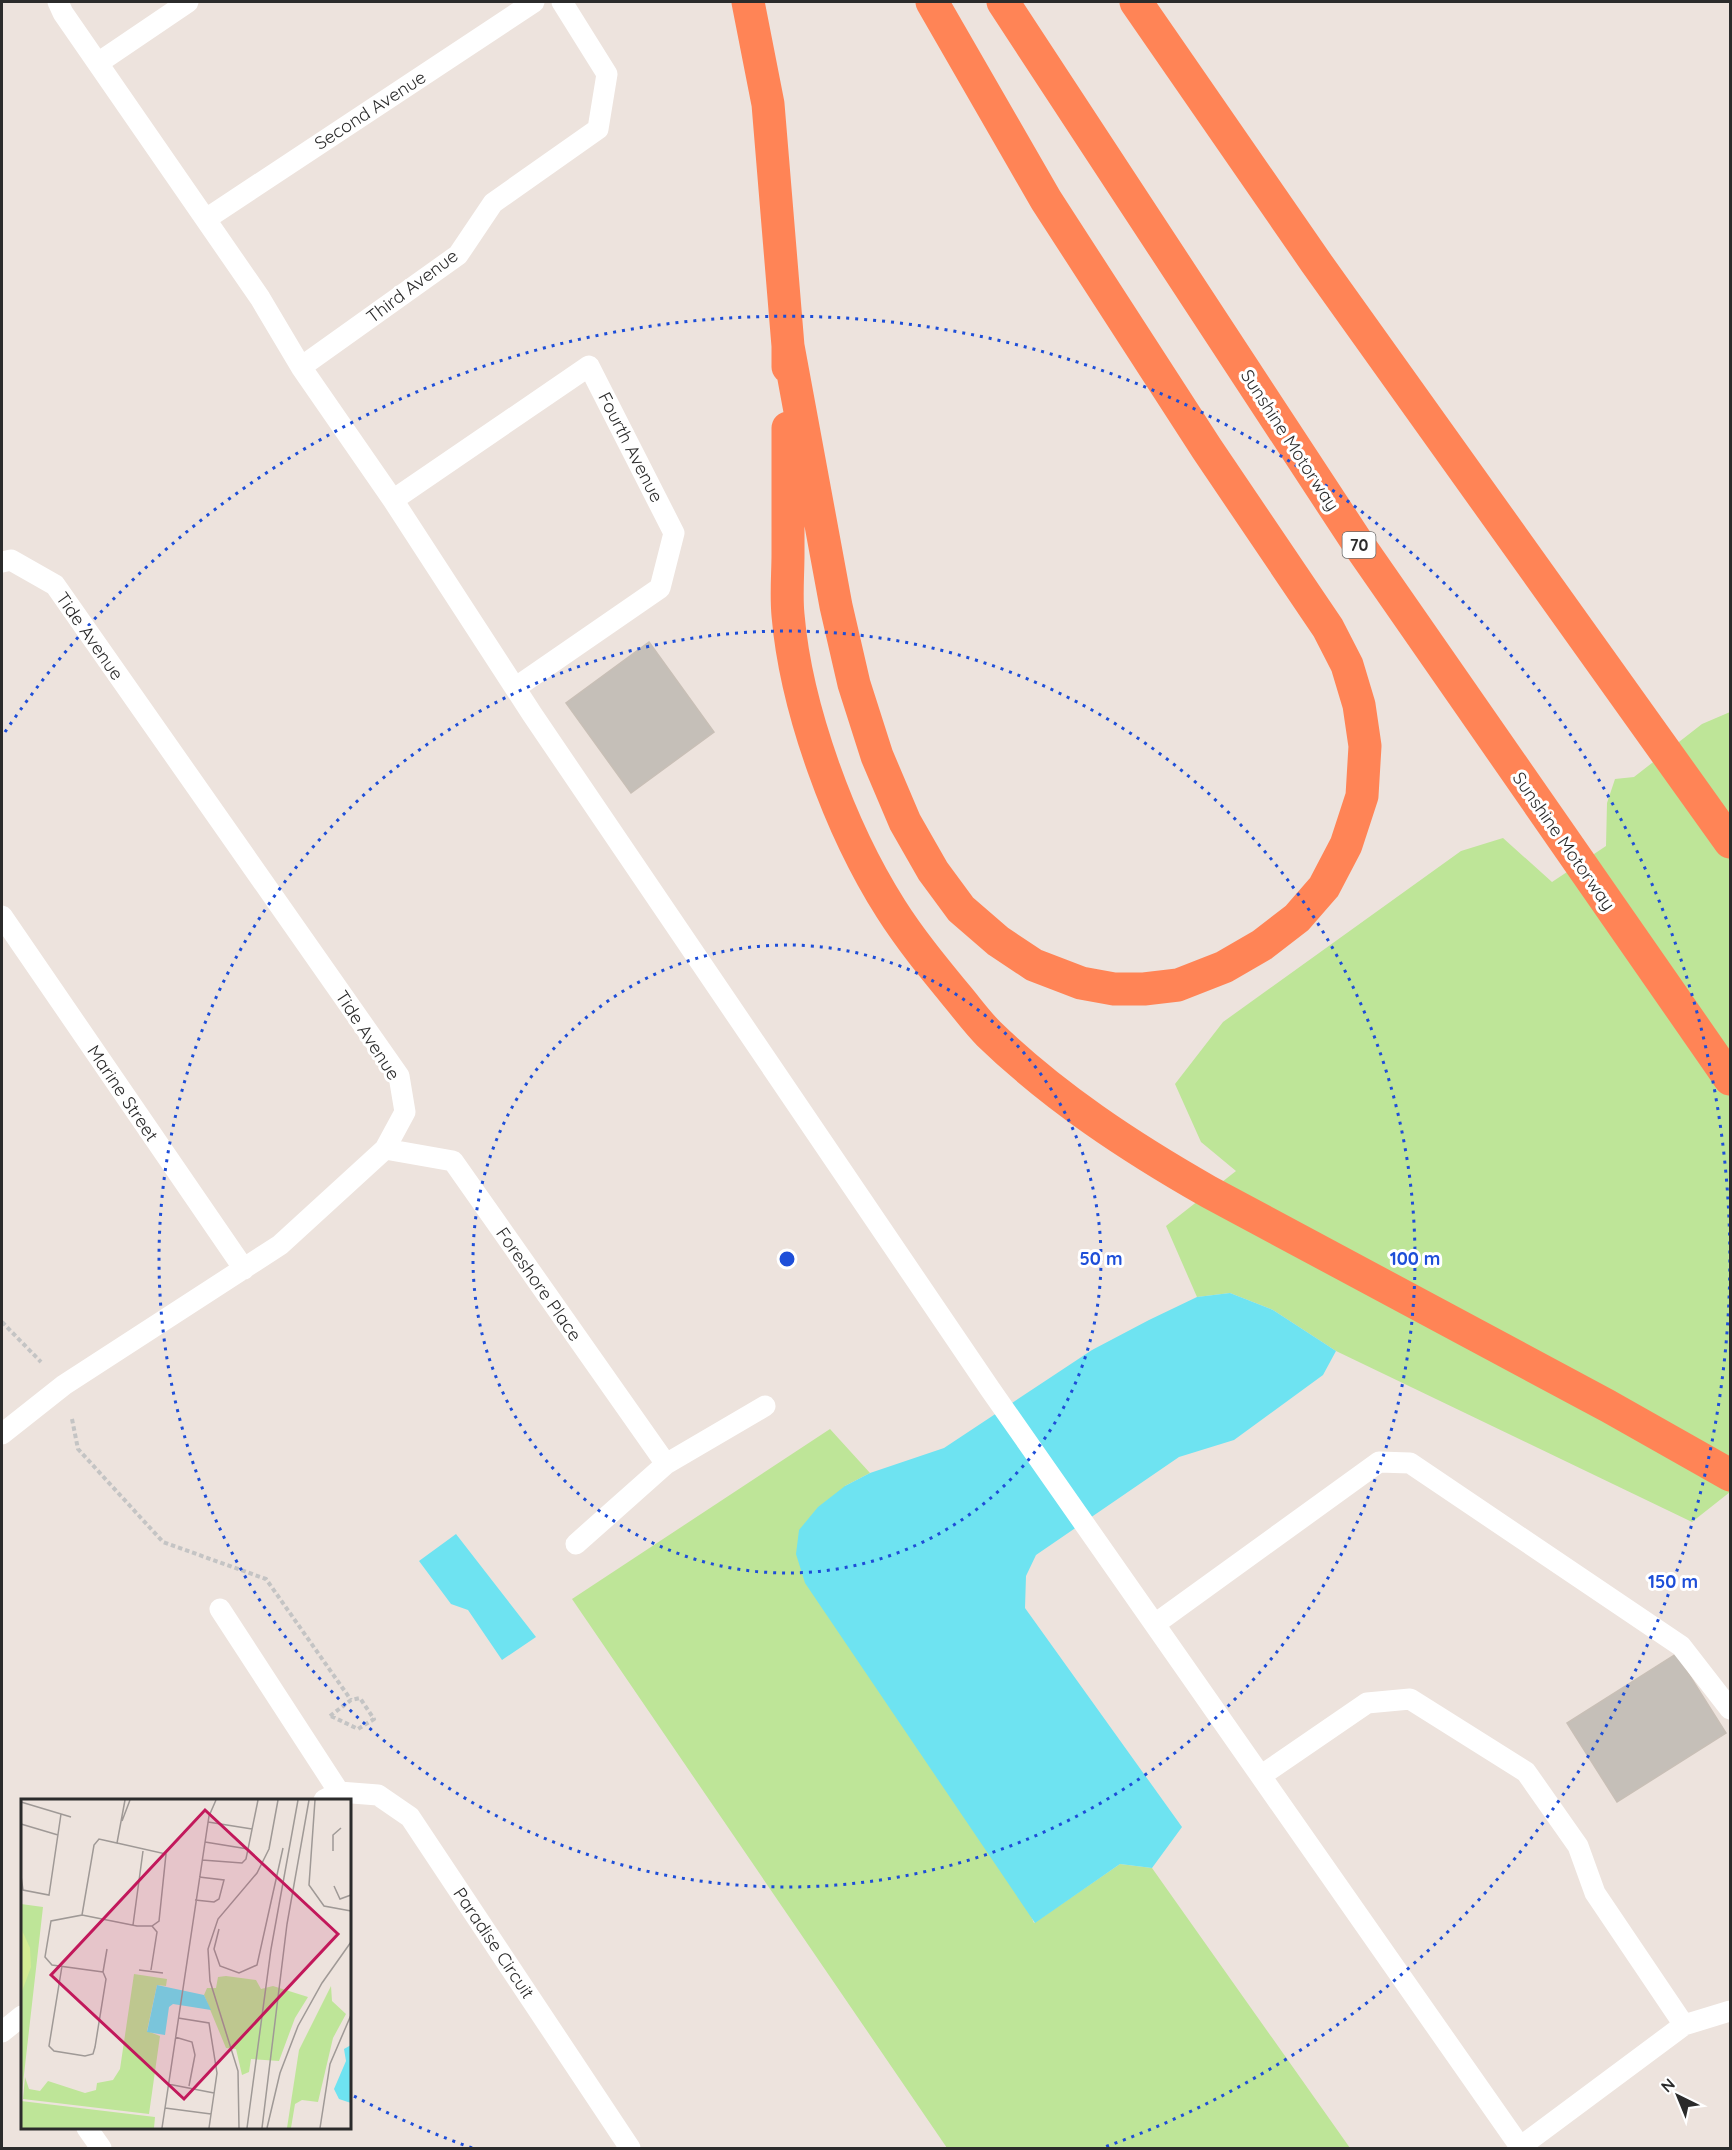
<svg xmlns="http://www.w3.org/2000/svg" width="1732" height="2150" font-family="Quicksand,sans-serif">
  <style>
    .green { fill: #bee598 }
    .water { fill: #6ee3f1 }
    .building { fill: #c5bfb8; stroke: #c8bfb6; stroke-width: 1.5 }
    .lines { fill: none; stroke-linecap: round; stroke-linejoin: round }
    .path { stroke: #c4c4c4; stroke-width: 4; stroke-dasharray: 4.5 3; stroke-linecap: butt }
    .service { stroke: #fff; stroke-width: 21 }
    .motorway { stroke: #ff8456; stroke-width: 33 }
    .ring { fill: none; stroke: #1d4ed8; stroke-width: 3; stroke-dasharray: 3 6 }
    .labels { text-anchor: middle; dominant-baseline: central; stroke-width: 6; stroke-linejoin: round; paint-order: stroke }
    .shield { fill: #fff; stroke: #6b6b6b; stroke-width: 1.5 }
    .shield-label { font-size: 16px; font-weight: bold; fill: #2b2b2b }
    .street-label { font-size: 18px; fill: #2b2b2b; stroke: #fff }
    .inset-road { fill: none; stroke: #9f9996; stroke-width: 1.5 }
    .view { fill: #c2185b; fill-opacity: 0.15; stroke: #c2185b; stroke-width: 3 }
    .inset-edge { fill: none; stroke: #2b2b2b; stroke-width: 3 }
    .centre { fill: #1d4ed8; stroke: #fff; stroke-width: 3 }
    .ring-label { font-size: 18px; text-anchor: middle; font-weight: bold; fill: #1d4ed8; stroke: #fff; stroke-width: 6; stroke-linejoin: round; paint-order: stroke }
  </style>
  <rect width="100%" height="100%" fill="#ede3dd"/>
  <!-- green -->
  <path class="green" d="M1730 712V1492L1692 1522 1336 1351 1273 1310 1230 1293 1197 1297 1166 1226 1236 1171 1201 1142 1175 1084 1223 1022 1461 851 1503 838 1552 882 1606 846 1607 803 1615 779 1634 777 1702 724Z
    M830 1429 870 1473 845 1486 1034 1923 1120 1864 1152 1868 1350 2148H947L572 1599Z"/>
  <!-- water -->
  <path class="water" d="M1230 1293 1273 1310 1336 1351 1323 1375 1234 1440 1179 1457 1036 1555 1026 1576 1025 1608 1182 1827 1152 1868 1120 1864 1035 1923 805 1583 796 1554 799 1530 818 1507 845 1486 870 1473 944 1448 1092 1350 1149 1320 1197 1297Z
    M456 1534 536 1637 502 1660 468 1610 451 1604 419 1561Z"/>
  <!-- building -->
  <path class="building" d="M649 642 714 732 631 793 566 703Z
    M1676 1654 1726 1733 1617 1802 1567 1723Z"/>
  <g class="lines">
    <!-- path -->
    <path class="path" d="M2 1322 41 1362
      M72 1419 78 1449 163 1542 266 1579 351 1700
      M330 1716 351 1700 360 1698 374 1719 358 1729 331 1716"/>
    <!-- service -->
    <path class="service" d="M58 2 63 13 260 298 301 367 393 500 532 714 990 1389 1521 2148
      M98 63 188 2
      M206 219 534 2
      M301 367 458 255 493 203 598 129 607 74 562 2
      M393 500 589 366 674 533 660 588 515 688
      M2 562 11 560 55 585 399 1076 405 1112 385 1149 280 1245 64 1385 2 1434
      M2 916 244 1269
      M385 1149 453 1161 666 1464
      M576 1544 666 1464 765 1406
      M220 1609 339 1792
      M1155 1624 1379 1462 1410 1463 1681 1646 1730 1709
      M1262 1775 1367 1703 1410 1699 1526 1772 1578 1846 1595 1893 1684 2025
      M324 1800 339 1792 378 1795 410 1817 630 2148
      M2 2032 22 2016
      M87 2128 101 2148
      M1520 2147 1684 2025 1730 2011"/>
    <!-- motorway -->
    <path class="motorway" d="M748 2 768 104 788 346V367
      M1003 2 1359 545 1730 1079
      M1136 2 1315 261 1730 842
      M788 346 836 606 854 684 877 756 905 822 933 871 961 909 998 941 1034 965 1081 983 1114 989H1144L1178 985 1224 967 1262 945 1297 918 1324 887 1346 845 1362 796 1365 746 1359 705 1347 665 1328 628 1207 449 1046 200 932 2
      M788 428C788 470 788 512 788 554 788 574 786 595 788 615 796 709 840 829 891 909 910 939 933 967 956 995 967 1008 977 1022 989 1034 1054 1097 1130 1147 1209 1192L1608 1406 1730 1475"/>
  </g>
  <!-- distance rings -->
  <g class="ring">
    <circle cx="787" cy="1259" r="314"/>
    <circle cx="787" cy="1259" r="628"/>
    <path d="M472 2148A943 943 0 0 1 352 2095M5 732A943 943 0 1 1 1102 2148"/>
  </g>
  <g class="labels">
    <!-- shield labels -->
    <rect class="shield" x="1342.5" y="532" width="33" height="26" rx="4.5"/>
    <g class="shield-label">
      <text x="1359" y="545">70</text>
    </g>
    <!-- street labels -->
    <g class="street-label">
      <text transform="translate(370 110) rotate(-33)">Second Avenue</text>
      <text transform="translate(412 286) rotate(-37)">Third Avenue</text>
      <text transform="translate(1290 440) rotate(57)">Sunshine Motorway</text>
      <text transform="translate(631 447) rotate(63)">Fourth Avenue</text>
      <text transform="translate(90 636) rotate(55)">Tide Avenue</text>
      <text transform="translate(1564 841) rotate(55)">Sunshine Motorway</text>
      <text transform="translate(368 1035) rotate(57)">Tide Avenue</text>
      <text transform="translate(123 1093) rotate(56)">Marine Street</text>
      <text transform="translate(539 1284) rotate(55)">Foreshore Place</text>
      <text transform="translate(494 1943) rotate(56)">Paradise Circuit</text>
    </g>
  </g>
  <!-- overview -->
  <g transform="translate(21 1799)">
    <rect width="330" height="330" fill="#ede3dd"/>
    <path d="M0 105 22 108 0 302ZM113 175 146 180 145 187 136 186 126 232 139 237 128 315 2 300 4 278 8 290 19 292 27 282 64 294 75 291 76 284 92 281 99 270ZM205 177 235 181 240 190 252 187 287 198 274 219 258 262 230 260 228 273 221 276 215 250 205 249 183 196 186 189H195L197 178ZM310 187 311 202 325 215 312 239 297 303 281 301 274 305 270 329H266L278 251ZM0 302 134 318 133 329H0Z" fill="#bee598"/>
    <path d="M0 129 9 149 10 168 0 195Z" fill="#d4ec94"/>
    <path d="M136 186 183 196 190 211 152 205 148 208 144 236 126 233ZM330 246V304L318 300 313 290 325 262 323 250Z" fill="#6ee3f1"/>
    <path class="inset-road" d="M294 1 288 86 303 107 330 112M0 3 50 18M101 22 109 1M187 23 231 30M0 25 37 36M184 43 227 50M248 50 257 1M312 52V36L320 29M181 61 221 64 225 60 237 1M0 77 2 91 28 96 40 15M313 87 319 100 330 96M174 101 193 103 198 100 203 81 178 78M61 116 116 127H131L138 122 145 55 96 44M112 126 122 52M198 130 193 150 199 167 218 174 236 166 262 49M41 167 28 247 33 252 64 257 72 255 74 248 85 180 82 173M118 171 142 174M130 171 136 133 131 127M82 173 31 166 24 158 30 122 61 116 73 46 78 40 96 44 104 1M82 173 86 150M157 219 188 224 196 274 188 329M154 238 171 243 174 256 168 287M147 285 193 294M144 309 190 315M141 329 188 17 195 1M218 329 217 272 189 182 187 150 197 120 236 74 248 50M226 329 250 150 277 1M241 329 266 125 288 1M246 329 259 274 277 227 301 184 330 143M299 329 309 265 330 216"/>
    <path class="view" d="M184 11 317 135 163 300 30 176Z"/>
    <rect width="330" height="330" class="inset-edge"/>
  </g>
  <circle cx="787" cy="1259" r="9" class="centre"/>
  <g class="ring-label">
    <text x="1101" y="1265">50 m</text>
    <text x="1415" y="1265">100 m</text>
    <text x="1673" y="1588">150 m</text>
  </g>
  <!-- border -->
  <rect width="1732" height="2150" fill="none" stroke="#2b2b2b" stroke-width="6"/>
  <!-- north arrow -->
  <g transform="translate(1678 2096) rotate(317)" stroke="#ffffff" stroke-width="4.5" paint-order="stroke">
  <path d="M0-4.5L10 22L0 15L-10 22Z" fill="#2b2b2b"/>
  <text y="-9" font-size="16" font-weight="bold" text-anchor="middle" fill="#2b2b2b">N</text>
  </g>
</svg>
